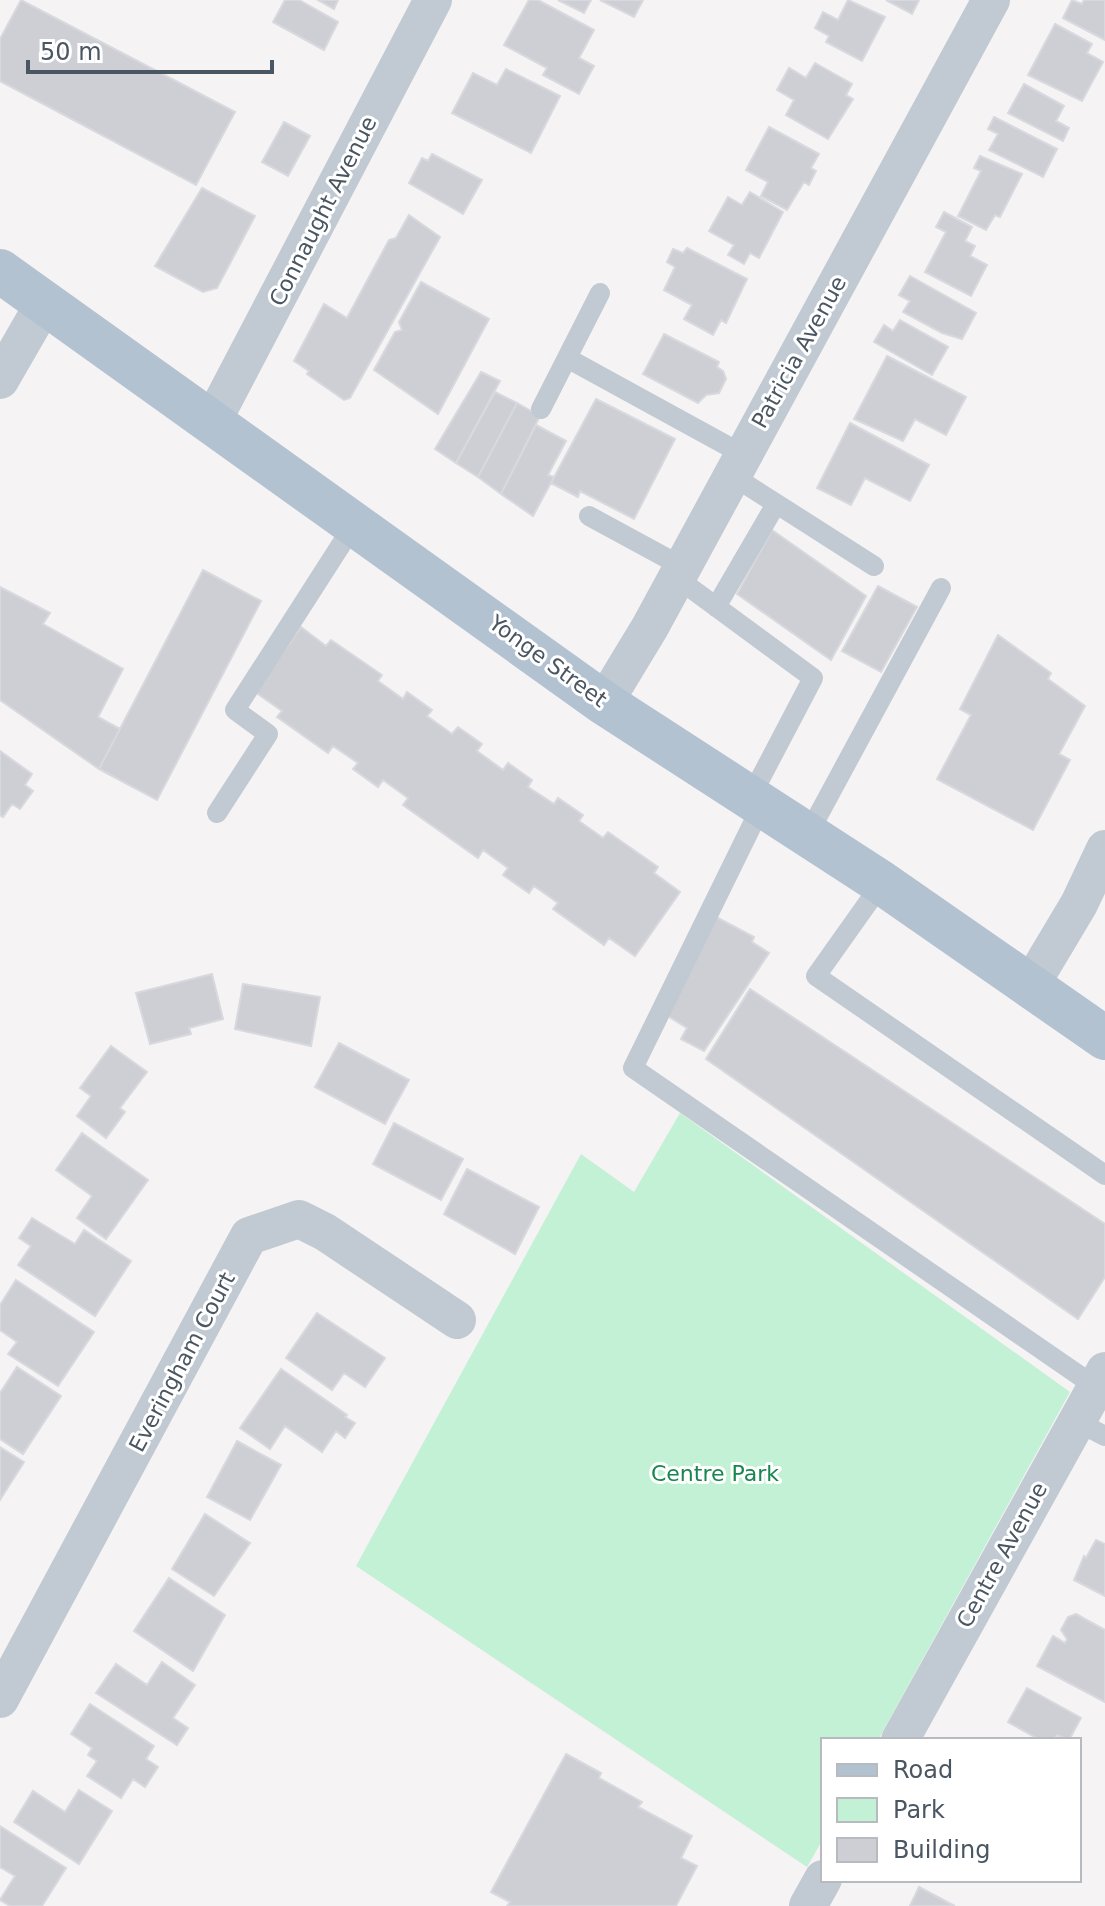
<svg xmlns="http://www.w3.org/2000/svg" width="1105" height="1906" font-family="'DejaVu Sans',sans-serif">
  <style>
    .green { fill: #c3f1d5 }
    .building { fill: #cdcfd5; stroke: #d7d9de; stroke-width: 2 }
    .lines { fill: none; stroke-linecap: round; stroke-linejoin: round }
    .lane { stroke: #c1cad2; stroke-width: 20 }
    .street { stroke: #c1cad2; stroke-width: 38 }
    .primary { stroke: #b3c2d1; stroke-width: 44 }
    .labels { text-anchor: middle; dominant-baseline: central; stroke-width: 6; stroke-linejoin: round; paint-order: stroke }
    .street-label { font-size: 22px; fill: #4a5661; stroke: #fff }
    .park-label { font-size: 22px; fill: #17864f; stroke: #fff }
  </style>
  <rect width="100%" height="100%" fill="#f5f3f3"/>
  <!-- green -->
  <path class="green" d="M680 1113 1070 1392 878 1740H823V1839L807 1867 356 1566 581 1154 634 1192Z"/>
  <!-- building -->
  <path class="building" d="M21 0 235 112 196 185 0 81V39Z
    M285 0H299L338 22 324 50 273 22Z
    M318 0H338L334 9Z
    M529 0H538L594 30 579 58 594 66 579 94 543 75 547 68 504 45Z
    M558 0H591L584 13Z
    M600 0H643L634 17Z
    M848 0 885 17 862 61 826 42 829 36 815 28 823 12 838 20Z
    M886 0H919L912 14Z
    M1072 0 1082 4 1084 0H1105V40L1063 18Z
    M1055 24 1092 44 1087 53 1103 62 1082 101 1028 75Z
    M815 63 852 84 846 95 853 99 828 139 786 115 794 100 777 90 789 68 806 78Z
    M506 69 560 96 531 153 452 113 473 73 497 85Z
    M1024 84 1064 106 1056 121 1069 128 1063 141 1008 113Z
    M994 117 1057 149 1043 177 989 150 998 134 988 129Z
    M284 122 310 136 288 176 262 162Z
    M769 127 819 154 811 168 816 171 809 185 804 182 787 210 761 196 768 182 746 170Z
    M432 154 482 180 463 214 409 183 422 158 428 161Z
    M980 156 1022 174 1000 217 995 215 986 230 958 216 981 171 974 168Z
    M202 188 255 216 217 288 203 292 155 266Z
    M750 192 783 212 759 258 750 253 744 264 728 255 734 245 709 231 728 197 742 205Z
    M944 212 972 227 965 241 975 246 970 256 987 265 971 296 925 272 946 232 936 227Z
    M409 215 440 237 350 398 344 400 307 374 309 371 294 361 324 304 347 318 389 240 396 238Z
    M687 248 747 279 726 323 721 320 713 335 684 319 692 305 664 290 675 267 667 262 673 249 683 253Z
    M910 276 976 313 962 339 942 333 903 312 910 301 899 295Z
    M421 282 489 319 438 414 374 370 395 332 402 330 399 322Z
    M900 320 948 347 932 375 874 342 884 325 893 331Z
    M664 334 719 362 717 367 723 371 726 379 719 393 706 395 698 403 643 374Z
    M887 356 966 397 946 435 915 419 903 441 854 419Z
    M481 372 500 381 456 463 435 449Z
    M495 392 517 403 478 477 456 463Z
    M596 399 675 439 634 519 580 491 578 497 551 483Z
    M517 403 540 416 501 494 478 477Z
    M850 423 929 465 910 501 865 478 851 505 817 488Z
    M536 425 566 441 548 475 554 477 533 516 501 494Z
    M772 530 866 596 831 660 737 594Z
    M203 570 261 601 157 800 99 769Z
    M878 586 917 607 881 672 842 651Z
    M0 587 50 613 43 624 123 669 98 717 120 729 99 769 0 700Z
    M301 627 326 646 331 640 382 675 378 681 403 699 407 692 432 710 427 716 452 734 458 727 482 744 477 751 503 770 508 763 532 780 528 787 554 804 558 798 583 815 579 821 603 838 608 832 658 867 654 873 680 892 635 956 609 938 604 945 553 909 558 903 534 886 529 893 503 875 508 868 483 850 478 858 403 805 408 798 383 780 378 787 353 769 358 763 333 746 328 753 277 717 282 711 255 692Z
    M998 635 1051 673 1048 679 1085 706 1059 754 1070 760 1033 830 937 779 971 715 960 709Z
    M0 751 32 774 25 785 33 791 20 809 12 804 3 817 0 815Z
    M716 917 754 937 752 942 769 953 704 1051 681 1039 687 1028 666 1015Z
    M212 974 223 1019 189 1028 191 1034 150 1044 136 993Z
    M243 984 320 997 311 1046 235 1029Z
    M750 989 1105 1224V1277L1078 1319 706 1059Z
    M339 1043 409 1080 385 1124 315 1087Z
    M111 1046 147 1072 120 1108 125 1112 106 1138 77 1116 91 1096 80 1088Z
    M394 1123 463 1159 441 1200 373 1164Z
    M82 1133 148 1180 106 1239 77 1218 92 1196 56 1170Z
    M467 1169 539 1207 515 1254 444 1214Z
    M32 1218 75 1244 84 1230 131 1261 95 1316 18 1265 31 1246 19 1238Z
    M16 1280 94 1332 58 1386 8 1354 17 1342 0 1330V1305Z
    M317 1313 385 1358 365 1387 344 1373 332 1390 286 1358Z
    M17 1367 61 1396 23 1454 0 1439V1393Z
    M281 1369 347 1415 345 1417 355 1423 345 1438 336 1431 322 1452 285 1426 270 1449 240 1428Z
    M237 1441 281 1465 250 1520 207 1497Z
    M0 1447 24 1462 0 1500Z
    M205 1514 250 1543 214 1596 172 1569Z
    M1096 1540 1105 1544V1596L1074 1580 1084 1556 1086 1558Z
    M169 1578 225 1615 193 1671 134 1631Z
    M1076 1614 1105 1630V1702L1037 1666 1053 1636 1065 1643 1067 1639 1061 1630 1068 1617Z
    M162 1662 195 1685 173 1718 188 1728 177 1745 96 1693 116 1664 147 1685Z
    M1027 1688 1081 1718 1069 1740 1057 1735 1054 1740H1040L1008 1722Z
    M90 1704 154 1746 146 1759 158 1767 145 1787 133 1779 121 1798 87 1776 97 1761 88 1755 92 1748 71 1734Z
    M566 1754 601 1773 599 1778 642 1802 638 1807 692 1836 681 1858 697 1866 676 1906H507L510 1902 491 1892Z
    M79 1790 112 1811 79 1864 14 1822 33 1791 65 1812Z
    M0 1826 66 1868 42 1906H10L0 1900 15 1876 0 1867Z
    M919 1887 949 1903 955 1906H910Z"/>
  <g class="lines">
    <!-- lane -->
    <path class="lane" d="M567 358 744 455
      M541 409 600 293
      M733 476 874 566
      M589 516 683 567
      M677 578 813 678 749 800
      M716 607 776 504
      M761 807 633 1068 1096 1387
      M217 813 268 734 235 710 355 523
      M807 836 941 588
      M882 883 816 976 1105 1175
      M1076 1421 1105 1436"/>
    <!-- street -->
    <path class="street" d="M0 380 45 302
      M212 422 433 0
      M604 703 650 627 991 0
      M1030 986 1079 904 1105 849
      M0 1699 249 1236 299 1219 325 1232 457 1320
      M900 1740 1105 1371
      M808 1906 823 1879"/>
    <!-- primary -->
    <path class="primary" d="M0 271 604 703 882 883 1105 1038"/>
  </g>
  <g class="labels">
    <!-- street labels -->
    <g class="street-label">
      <text transform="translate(323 211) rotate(-63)">Connaught Avenue</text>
      <text transform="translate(799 352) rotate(-61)">Patricia Avenue</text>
      <text transform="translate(548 661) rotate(36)">Yonge Street</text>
      <text transform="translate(182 1362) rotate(-62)">Everingham Court</text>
      <text transform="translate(1002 1555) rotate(-61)">Centre Avenue</text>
    </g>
    <!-- park labels -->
    <g class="park-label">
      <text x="715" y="1473">Centre Park</text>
    </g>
  </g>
  <!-- legend -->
  <rect x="821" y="1738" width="260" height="144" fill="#ffffff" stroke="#b7bbc0" stroke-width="2"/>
  <rect x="837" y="1764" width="40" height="12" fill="#b3c2d1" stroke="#b7bbc0" stroke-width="2"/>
  <text x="893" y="1778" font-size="24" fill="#4a5661">Road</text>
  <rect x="837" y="1798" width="40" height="24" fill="#c3f1d5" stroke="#b7bbc0" stroke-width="2"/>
  <text x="893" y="1818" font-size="24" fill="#4a5661">Park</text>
  <rect x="837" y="1838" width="40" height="24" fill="#cdcfd5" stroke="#b7bbc0" stroke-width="2"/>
  <text x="893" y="1858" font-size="24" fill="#4a5661">Building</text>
  <!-- scale -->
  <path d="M28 60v12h244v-12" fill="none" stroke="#4a5661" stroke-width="4"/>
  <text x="40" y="60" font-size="24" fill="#4a5661" stroke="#ffffff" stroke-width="6" paint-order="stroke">50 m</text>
</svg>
